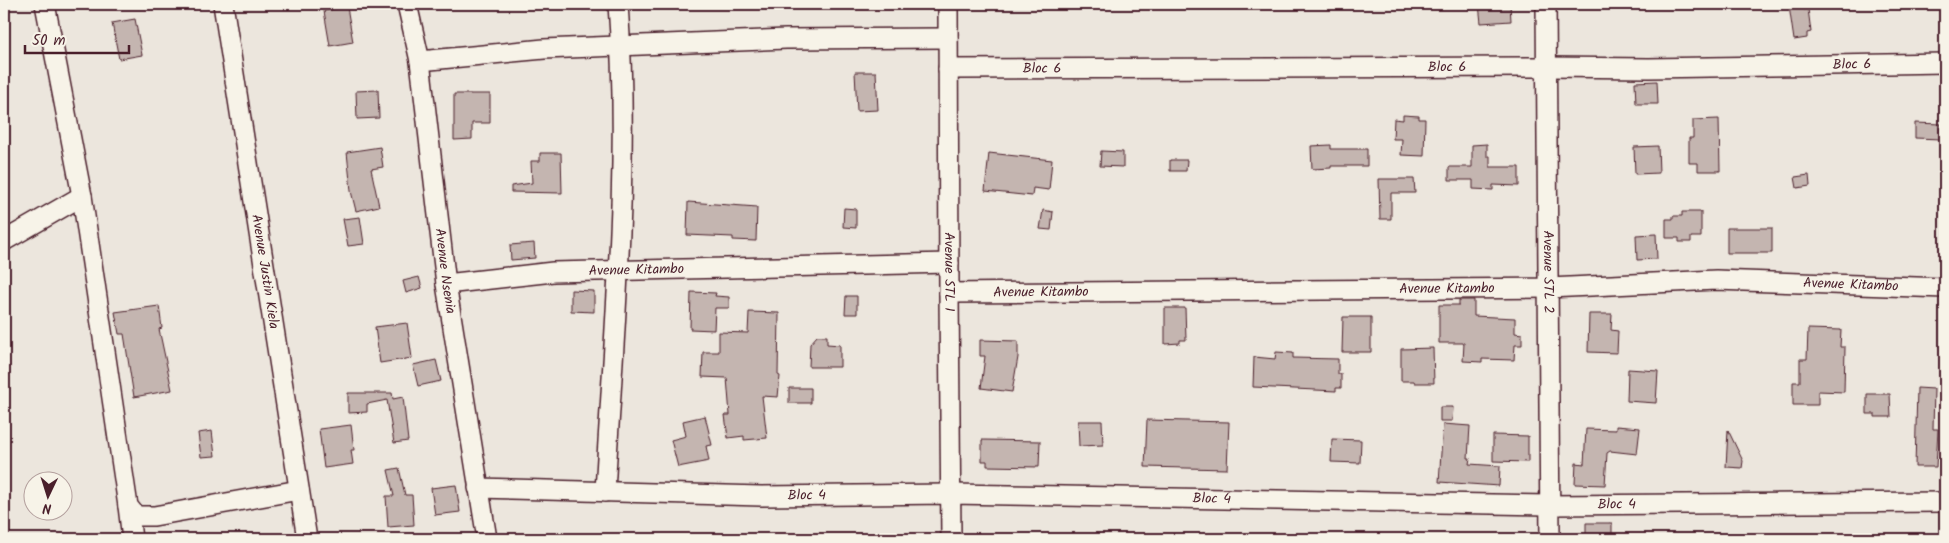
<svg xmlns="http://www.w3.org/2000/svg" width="1949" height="543" font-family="Kalam,sans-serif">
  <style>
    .building { fill: #c4b5b0; stroke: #4a1f2b }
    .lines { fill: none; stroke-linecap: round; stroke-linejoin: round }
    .minor-casing { stroke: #4a1f2b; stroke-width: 22 }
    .minor { stroke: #f7f3e8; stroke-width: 19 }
    .labels { text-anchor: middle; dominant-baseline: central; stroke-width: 4; stroke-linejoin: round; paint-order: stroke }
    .street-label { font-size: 14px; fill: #4a1f2b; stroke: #f7f3e8 }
  </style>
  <rect width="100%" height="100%" fill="#ece6dd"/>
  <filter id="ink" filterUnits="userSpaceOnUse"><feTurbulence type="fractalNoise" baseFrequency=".02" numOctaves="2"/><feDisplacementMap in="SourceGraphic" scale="10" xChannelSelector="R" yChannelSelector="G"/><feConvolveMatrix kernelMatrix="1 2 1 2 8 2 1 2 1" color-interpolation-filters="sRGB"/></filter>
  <g filter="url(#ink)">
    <!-- building -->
    <path class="building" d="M1479 4H1510L1511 21 1481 23Z
      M1803 4 1804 10 1808 9 1811 32 1807 33V38L1794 40 1789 6Z
      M347 7 353 42 330 46 324 11Z
      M135 19 142 55 119 59 112 23Z
      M855 72H876L878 110 857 111Z
      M1657 81 1658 104H1636L1635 82Z
      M378 90 379 118 357 119 356 91Z
      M454 94H490V123H472V139L454 140Z
      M1403 115 1419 116V119H1425L1424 156 1401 155 1402 139H1393L1394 119 1403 120Z
      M1719 119 1720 171H1698V163H1689V138H1693V120Z
      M1915 123 1941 124V139L1915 138Z
      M1487 144V156H1490V167H1519V186L1493 185V190L1473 189V180H1449V167H1472V145Z
      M1331 145V149H1367V166H1331V168L1312 169 1311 146Z
      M1658 146 1659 173 1635 174 1634 147Z
      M380 147 383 167 371 169 379 206 356 211 351 191 347 152Z
      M1101 151 1123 152V167L1100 166Z
      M540 153H561L562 193 511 192V186L532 183 531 161H540Z
      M989 153 1052 160 1049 190 1033 188 1032 196 985 191Z
      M1170 160H1187L1186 171H1170Z
      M1809 175 1810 186 1797 188 1795 177Z
      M1379 179H1414L1415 193H1391V219H1380Z
      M688 202 757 207 756 241 733 240V237L687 235Z
      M844 208 856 209V228L843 227Z
      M1043 210 1053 212 1051 230 1040 229Z
      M1682 212H1701V237H1691V242H1679V238H1666V219H1673V216H1682Z
      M360 217 364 244 348 246 343 219Z
      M1727 228H1772V253H1727Z
      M1656 234 1657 259 1637 260 1636 235Z
      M534 243 535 258 511 260 510 245Z
      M419 277 422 288 406 293 403 281Z
      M571 290 594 291V312L571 311Z
      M691 292 716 293 715 296 729 297V308H715L714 330 690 329Z
      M846 296H857V314H845Z
      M1459 300H1474V316L1515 318V333L1522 334V345H1515L1514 360 1482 359V362L1463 361 1464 343H1439V305H1459Z
      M159 306 162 328 159 329 172 390 134 397 124 334H119L115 312Z
      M1165 308H1185L1186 340H1180V343L1165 344Z
      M749 312 779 313 778 375 780 376 778 397 762 396 767 438 744 440V436L728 438 725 415H730L727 378 702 377 703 352H719V332L748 333Z
      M1589 314H1612L1611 330 1618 331 1617 353 1588 352Z
      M1343 317H1371V352H1342Z
      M407 323 412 358 380 363 375 327Z
      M1808 329 1841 330 1840 347H1845L1844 392 1818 391V405H1793V382H1800V359H1807Z
      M817 336H827V344L840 345V367H809L810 344Z
      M980 340 1018 341V357L1012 392 981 388 985 356H980Z
      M1433 348 1434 383H1415L1414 381H1401V349Z
      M1276 352 1293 353V358L1338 359V374H1341V388H1336V391L1253 387 1254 357 1275 359Z
      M436 360 441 381 418 386 413 365Z
      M1628 369 1658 371 1656 403 1627 401Z
      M789 388H811V403H789Z
      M1917 388 1934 389 1933 429H1938L1936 467H1915Z
      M348 393H392L393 399 403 397 408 441 394 443 387 400 367 404V412L348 413Z
      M1867 394H1890L1891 417H1875V414H1867Z
      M1440 407H1453L1452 421H1440Z
      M705 416 712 445 706 446 709 461 678 467 671 440 686 436 683 421Z
      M1147 420 1229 422 1227 469 1145 467Z
      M1078 421H1102L1103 445 1079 446Z
      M1443 424 1470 426 1468 458H1470L1469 464 1500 466 1499 486 1439 482Z
      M351 425 354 450H351L353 464 324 468 319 429Z
      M1616 426 1640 428 1637 454 1610 451 1607 453 1605 485 1575 484 1576 463 1584 464 1586 429 1616 430Z
      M1728 430 1743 461 1742 468 1726 467Z
      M212 431 215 456 201 457 198 433Z
      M1493 435 1528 436V462L1493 461Z
      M1332 439 1361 440 1360 463 1331 462Z
      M982 440 1040 441 1039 467 987 466V461H982Z
      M399 468 405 495H412L414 525 388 527 386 496H394L388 470Z
      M456 485 460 512 435 515 431 488Z
      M1586 523H1612V539H1592L1586 534Z"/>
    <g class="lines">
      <defs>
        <g id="minor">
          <path d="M45 4 82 196 128 506 136 516H154L299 490"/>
          <path id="s1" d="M223 4 307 539"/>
          <path id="s2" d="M407 4 420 61 446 284 487 539"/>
          <path id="s3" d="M948 4 949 293 951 539"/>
          <path id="s4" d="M1546 4 1550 539"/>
          <path d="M420 61 544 49 786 39 948 38"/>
          <path id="s5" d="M948 69 1547 67 1649 68 1945 63"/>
          <path d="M4 241 82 196"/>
          <path id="s6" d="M446 284 553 272 949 263"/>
          <path id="s7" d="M949 293 1549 288 1716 280 1945 288"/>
          <path id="s8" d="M478 488 761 496 951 494 1549 505 1945 502"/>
          <path d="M605 492C614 330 630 166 618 4"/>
          <path d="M128 506 132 539"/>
        </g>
      </defs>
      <!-- minor casing -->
      <use href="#minor" class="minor-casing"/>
      <!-- minor -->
      <use href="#minor" class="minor"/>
    </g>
  </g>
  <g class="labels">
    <!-- street labels -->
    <g class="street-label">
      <text stroke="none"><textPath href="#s5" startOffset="904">Bloc 6</textPath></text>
      <text stroke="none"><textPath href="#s5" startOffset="499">Bloc 6</textPath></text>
      <text stroke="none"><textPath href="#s5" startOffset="94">Bloc 6</textPath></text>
      <text stroke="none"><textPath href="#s6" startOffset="191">Avenue Kitambo</textPath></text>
      <text stroke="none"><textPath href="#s1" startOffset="271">Avenue Justin Kiela</textPath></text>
      <text stroke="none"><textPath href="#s4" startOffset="268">Avenue STL 2</textPath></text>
      <text stroke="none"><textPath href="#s2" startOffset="270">Avenue Nsenia</textPath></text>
      <text stroke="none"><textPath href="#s3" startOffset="268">Avenue STL 1</textPath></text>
      <text stroke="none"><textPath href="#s7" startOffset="902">Avenue Kitambo</textPath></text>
      <text stroke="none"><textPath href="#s7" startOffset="498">Avenue Kitambo</textPath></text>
      <text stroke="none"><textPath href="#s7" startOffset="92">Avenue Kitambo</textPath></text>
      <text stroke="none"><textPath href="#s8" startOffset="329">Bloc 4</textPath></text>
      <text stroke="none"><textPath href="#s8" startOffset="734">Bloc 4</textPath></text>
      <text stroke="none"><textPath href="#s8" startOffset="1139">Bloc 4</textPath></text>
    </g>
  </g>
  <!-- margin -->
  <rect width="1949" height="543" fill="none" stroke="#f7f3e8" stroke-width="20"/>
  <rect x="10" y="10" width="1929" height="523" fill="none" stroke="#4a1f2b" stroke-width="2" filter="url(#ink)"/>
  <!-- north arrow -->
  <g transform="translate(48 496) rotate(184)"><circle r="24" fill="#f7f3e8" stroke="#b29e9c"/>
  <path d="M0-4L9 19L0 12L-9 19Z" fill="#4a1f2b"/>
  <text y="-8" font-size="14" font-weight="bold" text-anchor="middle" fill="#4a1f2b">N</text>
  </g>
  <!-- scale -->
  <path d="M25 45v8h104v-8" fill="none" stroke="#4a1f2b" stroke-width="2.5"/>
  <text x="32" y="45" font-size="15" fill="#4a1f2b" stroke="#f7f3e8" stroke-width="4" paint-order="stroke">50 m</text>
</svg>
